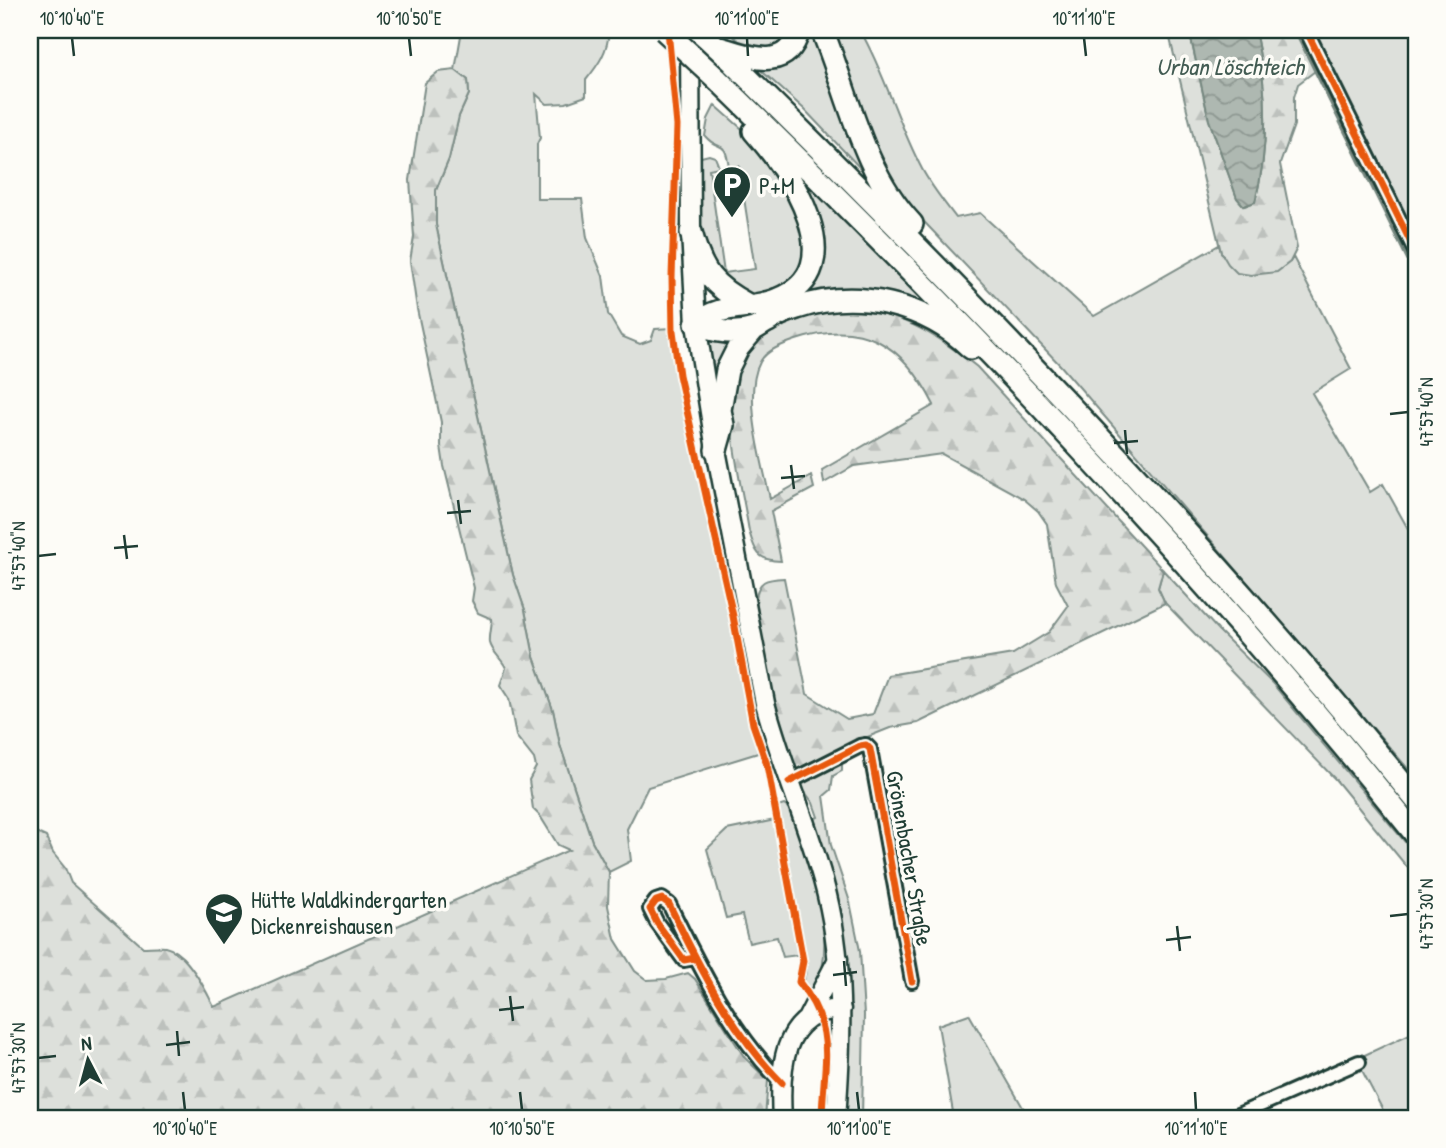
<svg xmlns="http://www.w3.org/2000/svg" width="1446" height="1148" font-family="'Patrick Hand',sans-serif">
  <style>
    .green { fill: #dde0db; stroke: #7e8e88; stroke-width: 2 }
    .forest { fill: url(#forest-firs); stroke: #7e8e88; stroke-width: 2 }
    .water { fill: url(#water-waves); stroke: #75877f; stroke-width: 2 }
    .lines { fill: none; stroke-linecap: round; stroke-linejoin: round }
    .stream { stroke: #75877f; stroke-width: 3.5 }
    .street-casing { stroke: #1f3d34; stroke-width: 18 }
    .secondary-casing { stroke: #1f3d34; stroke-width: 23 }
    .highway-casing { stroke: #1f3d34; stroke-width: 26 }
    .street { stroke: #fdfcf7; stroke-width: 12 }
    .secondary { stroke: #fdfcf7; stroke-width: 18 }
    .highway { stroke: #fdfcf7; stroke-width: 21 }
    .highway-bridge-casing { stroke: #1f3d34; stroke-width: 26; stroke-linecap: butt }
    .highway-bridge { stroke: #fdfcf7; stroke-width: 21 }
    .cycleway-casing { stroke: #fdfcf7; stroke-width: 11 }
    .cycleway { stroke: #e8590c; stroke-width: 7 }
    .ticks { fill: none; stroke: #1f3d34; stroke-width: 2.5 }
    .labels { text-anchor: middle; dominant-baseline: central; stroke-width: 7; stroke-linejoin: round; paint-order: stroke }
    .poi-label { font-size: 23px; fill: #1f3d34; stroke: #fdfcf7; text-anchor: start }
    .street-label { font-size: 23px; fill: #1f3d34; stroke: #fdfcf7 }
    .water-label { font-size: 24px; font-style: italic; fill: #435c53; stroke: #fdfcf7 }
    .neatline { fill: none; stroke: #1f3d34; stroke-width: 2.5 }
    .ticks-label { font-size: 18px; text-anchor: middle; fill: #1f3d34 }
  </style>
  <defs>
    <pattern id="forest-firs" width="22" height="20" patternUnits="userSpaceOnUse" patternTransform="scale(1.75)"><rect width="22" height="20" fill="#dde0db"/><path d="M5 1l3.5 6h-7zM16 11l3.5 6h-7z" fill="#bdc1bd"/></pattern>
    <pattern id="water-waves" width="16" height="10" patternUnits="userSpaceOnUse" patternTransform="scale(1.75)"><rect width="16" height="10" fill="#aeb8b1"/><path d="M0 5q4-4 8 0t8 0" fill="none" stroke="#8d9791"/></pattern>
  </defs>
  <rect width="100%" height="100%" fill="#fdfcf7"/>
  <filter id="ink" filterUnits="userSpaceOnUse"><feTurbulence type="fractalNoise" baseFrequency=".0143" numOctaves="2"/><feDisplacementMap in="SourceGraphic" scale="14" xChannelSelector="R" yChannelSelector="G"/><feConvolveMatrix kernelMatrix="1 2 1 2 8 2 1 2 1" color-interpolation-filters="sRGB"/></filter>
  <g filter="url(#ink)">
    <!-- green -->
    <path class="green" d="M462 30H609C608 51 599 64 586 80V96L566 103 547 104 536 94 540 138 537 144V199H582L587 238 603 276 608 314 621 336 640 344 651 340 655 329 672 328 676 375 684 416 728 604 752 728 761 752 648 787 627 829 631 861 609 872 592 841 560 745 553 710 534 657 525 610 513 575 436 225V190L449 159 459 116 469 94 468 80 455 70Z
      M727 30H793L776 52 746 48Z
      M806 30H816L880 189 804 109 755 65Z
      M831 30H860C885 73 898 124 922 169 931 186 944 202 956 218L980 213 1094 316 1219 245 1221 252 1290 262 1293 257 1351 369 1312 393 1370 492 1383 484 1416 543V778L1061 366 911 208 884 172Z
      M1312 30H1416V239Z
      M715 105 750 136 789 189 809 249 789 286 759 297 728 289C721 276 712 264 705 251 696 231 698 179 701 157L709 155 715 157 719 167 709 169 724 273 755 269 739 166 729 167C725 137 719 153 705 136L708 119Z
      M793 168 937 312 909 302 739 325 712 319 813 279Z
      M708 336 738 337 715 387Z
      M1163 570 1218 630 1273 684 1416 855V878L1335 779 1165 603 1158 588Z
      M838 761 842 765V771L833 776 831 790 824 796 831 845 850 902 860 951 864 1015 862 1118H845L849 1063V986L846 962 812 820 818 817 813 803 800 785 803 780Z
      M784 805C795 810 799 831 803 842 816 883 830 926 822 970 821 979 816 987 813 996L804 982 806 971 804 951 778 807Z
      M775 820 799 955 783 957 777 937 749 943 742 915 726 918 707 849 727 830Z
      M969 1014 1029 1118H954L938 1025Z
      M1416 1031V1118H1387L1356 1059Z"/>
    <!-- forest -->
    <path class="forest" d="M1168 30H1189L1209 120 1237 198 1244 206 1255 202C1270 145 1267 86 1255 30H1299L1319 68 1298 84 1294 97V125L1280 164 1297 248 1290 262 1277 272 1251 275 1237 273 1228 264 1221 252Z
      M455 70 468 80 469 94 459 116 449 159 436 190V225L513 575 525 610 534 657 553 710 560 745 592 841 609 872 608 906 615 939 635 971 647 980 666 979 688 973 695 979 745 1058 768 1080 765 1118H30V836L35 832 46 837 53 853 65 868 71 883 143 947C150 947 158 946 165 947 186 951 206 990 214 1007L569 850 558 845 540 816 533 809 529 780 536 767 534 759 516 736 509 699 500 685 506 668C502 659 492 652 490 643 489 636 492 627 492 619L478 613 472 601 474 588 444 466 441 446V422L417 309 410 261 414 237 410 180 425 83 438 72Z
      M840 309C896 309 935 333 977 367L1163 570 1158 588 1165 603 918 723 890 728 855 742 795 770 792 768 769 688 756 599C758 580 766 579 784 578L807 694 847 719 873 714 888 675 1013 654 1049 632 1068 606 1056 583 1047 524 1038 511 1024 499 942 454 854 466 824 483 822 470 934 405C904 345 863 318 796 340 784 344 766 350 760 362 742 395 763 464 770 499L811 476 814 488 771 511 781 561C758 561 755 552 749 531 731 423 694 333 840 309Z"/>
    <!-- water -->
    <path class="water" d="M1189 30H1255C1267 86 1270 145 1255 202L1244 206 1237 198 1209 120Z"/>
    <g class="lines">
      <!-- stream -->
      <path class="stream" d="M1295 30 1416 276"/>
      <defs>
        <path id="street" d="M1306 30 1416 253
          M789 782 860 746 866 745 870 749 912 981
          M695 958 684 960 657 923 650 909 656 901 662 899 669 904C700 968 732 1033 782 1083
          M1231 1118 1359 1062"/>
        <path id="secondary" d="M690 30 691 232 696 324 716 450 765 703C781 763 806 820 823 880 845 958 842 1038 836 1118
          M807 1019 838 959
          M782 1118C779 1071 781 1011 841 1009"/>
        <path id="highway" d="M699 30C950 275 1195 527 1416 800
          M822 30C849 95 862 171 912 224
          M720 48C752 57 787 73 799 30
          M717 79C963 319 1201 567 1416 835
          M754 131C789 170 856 268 778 299 751 311 720 302 696 324 713 332 736 335 754 329 759 327 763 323 768 321 777 315 787 311 797 308 857 288 926 304 971 348
          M691 232C701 271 712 286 748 305
          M716 450 723 425 720 410 727 370 738 348 754 329"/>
      </defs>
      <!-- street casing -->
      <use href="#street" class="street-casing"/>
      <!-- secondary casing -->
      <use href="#secondary" class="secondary-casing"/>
      <!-- highway casing -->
      <use href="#highway" class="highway-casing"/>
      <!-- street -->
      <use href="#street" class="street"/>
      <!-- secondary -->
      <use href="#secondary" class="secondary"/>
      <!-- highway -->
      <use href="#highway" class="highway"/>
      <defs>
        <path id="highway-bridge" d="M664 30 717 79"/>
      </defs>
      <!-- highway-bridge casing -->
      <use href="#highway-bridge" class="highway-bridge-casing"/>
      <!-- highway-bridge -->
      <use href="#highway-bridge" class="highway-bridge"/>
      <defs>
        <path id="cycleway" d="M668 30 677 126 672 277 673 331 679 375 733 616 753 724 767 765 803 961 799 982C838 1031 823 1061 822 1118
          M1306 30 1416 253
          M789 782 860 746 866 745 870 749 912 981
          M695 958 684 960 657 923 650 909 656 901 662 899 669 904C700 968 732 1033 782 1083"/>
      </defs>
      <!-- cycleway casing -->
      <use href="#cycleway" class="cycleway-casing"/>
      <!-- cycleway -->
      <use href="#cycleway" class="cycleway"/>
    </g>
  </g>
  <!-- ticks -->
  <path class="ticks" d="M72 38 74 56M409 38 411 56M747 38 748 56M1084 38 1086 56M1390 414 1408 412M1125 430 1127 454M1114 443 1138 441M791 465 794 489M781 478 805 476M458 500 461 524M447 513 471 511M124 535 127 559M114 548 138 546M38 556 56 554M1390 916 1408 914M1177 926 1180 951M1166 940 1191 937M844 961 846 986M833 975 857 972M510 996 513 1021M499 1010 524 1007M177 1031 179 1056M166 1045 190 1042M38 1058 56 1056M183 1092 185 1110M520 1092 522 1110M857 1092 859 1110M1195 1092 1196 1110"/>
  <!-- icons -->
  <defs>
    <symbol id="parking-pin" viewBox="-11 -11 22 30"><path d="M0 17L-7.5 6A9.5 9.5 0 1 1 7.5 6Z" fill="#1f3d34" stroke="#fdfcf7"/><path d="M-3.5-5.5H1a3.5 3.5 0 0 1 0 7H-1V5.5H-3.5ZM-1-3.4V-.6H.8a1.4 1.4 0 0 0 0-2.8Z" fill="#fff"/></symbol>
    <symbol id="school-pin" viewBox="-11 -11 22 30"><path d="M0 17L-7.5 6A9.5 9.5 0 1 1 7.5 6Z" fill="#1f3d34" stroke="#fdfcf7"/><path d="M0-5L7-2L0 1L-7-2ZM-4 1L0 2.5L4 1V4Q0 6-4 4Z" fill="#fff"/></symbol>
  </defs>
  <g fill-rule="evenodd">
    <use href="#parking-pin" x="710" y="163" width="44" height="60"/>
    <use href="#school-pin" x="202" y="890" width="44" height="60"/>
  </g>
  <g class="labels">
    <!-- poi labels -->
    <g class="poi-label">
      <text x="759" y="185">P+M</text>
      <text x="251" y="899">Hütte Waldkindergarten<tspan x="251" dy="26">Dickenreishausen</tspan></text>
    </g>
    <!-- street labels -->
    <g class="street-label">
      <text transform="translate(910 858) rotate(80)">Grönenbacher Straße</text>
    </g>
    <!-- water labels -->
    <g class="water-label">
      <text x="1230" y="66">Urban Löschteich</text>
    </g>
  </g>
  <!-- margin -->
  <rect width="1446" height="1148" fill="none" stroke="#fdfcf7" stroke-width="77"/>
  <!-- north arrow -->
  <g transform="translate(88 1060) rotate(354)" stroke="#fdfcf7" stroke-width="5" paint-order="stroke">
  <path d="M0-5L12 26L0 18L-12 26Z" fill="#1f3d34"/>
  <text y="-10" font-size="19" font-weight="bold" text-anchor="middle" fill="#1f3d34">N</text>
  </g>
  <rect x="38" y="38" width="1370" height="1072" class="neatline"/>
  <g class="ticks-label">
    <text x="72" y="25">10°10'40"E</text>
    <text x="409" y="25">10°10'50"E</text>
    <text x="747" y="25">10°11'00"E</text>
    <text x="1084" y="25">10°11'10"E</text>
    <text transform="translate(1427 412) rotate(-90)" y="6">47°57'40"N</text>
    <text transform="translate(19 556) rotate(-90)" y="6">47°57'40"N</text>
    <text transform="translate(1427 914) rotate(-90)" y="6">47°57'30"N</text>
    <text transform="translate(19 1058) rotate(-90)" y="6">47°57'30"N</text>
    <text x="185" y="1135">10°10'40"E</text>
    <text x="522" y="1135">10°10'50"E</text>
    <text x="859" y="1135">10°11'00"E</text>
    <text x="1196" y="1135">10°11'10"E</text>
  </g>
</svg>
